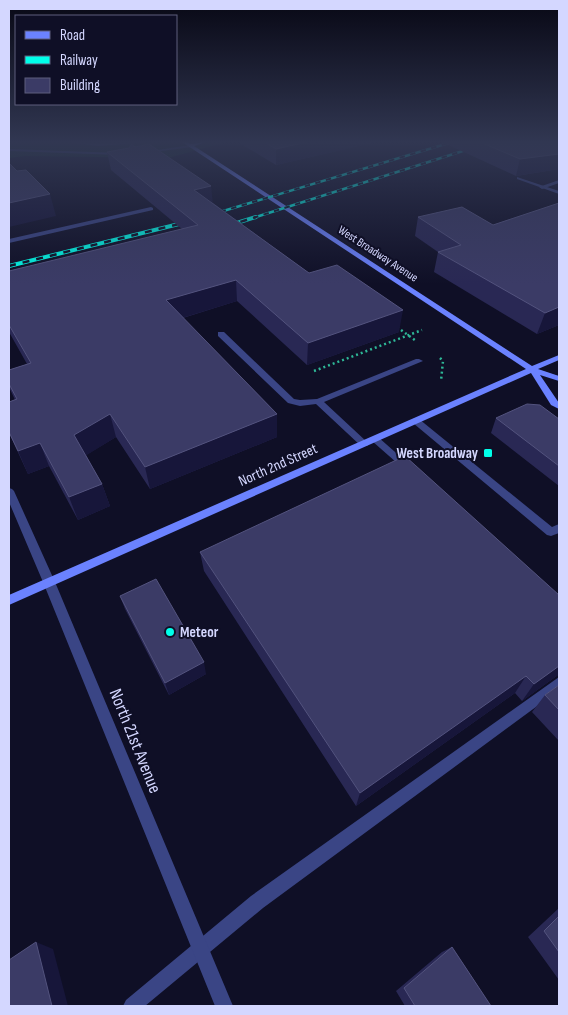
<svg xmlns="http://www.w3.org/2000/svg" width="568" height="1015" font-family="'Sofia Sans Condensed',sans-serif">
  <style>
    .green { fill: #123029 }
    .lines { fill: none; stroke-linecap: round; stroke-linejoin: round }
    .path { stroke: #2eb897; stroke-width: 2.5; stroke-dasharray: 2 3; stroke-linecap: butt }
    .lane { fill: #3a4585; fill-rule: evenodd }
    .street { fill: #3a4585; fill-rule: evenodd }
    .secondary { fill: #6b82ff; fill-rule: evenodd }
    .rail-far1-casing { stroke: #00ffea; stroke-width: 2.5 }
    .rail-casing { stroke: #00ffea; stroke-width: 4 }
    .rail-far1 { stroke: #0f0f26; stroke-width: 2; stroke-dasharray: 5.5; stroke-linecap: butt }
    .rail { stroke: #0f0f26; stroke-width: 2.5; stroke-dasharray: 7; stroke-linecap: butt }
    .wall { fill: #292854 }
    .shaded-wall { fill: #17163a }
    .building { fill: #3b3b66; stroke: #53537e }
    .poi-dot { fill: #00ffea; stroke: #0f0f26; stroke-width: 2 }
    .labels { text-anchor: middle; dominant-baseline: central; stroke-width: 4; stroke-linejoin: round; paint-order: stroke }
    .far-street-label { font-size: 12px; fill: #d4d7ff; stroke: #0f0f26 }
    .poi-label { font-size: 15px; font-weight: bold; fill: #d4d7ff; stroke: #0f0f26; text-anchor: end }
    .street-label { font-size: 15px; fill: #d4d7ff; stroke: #0f0f26 }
    .near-street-label { font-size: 18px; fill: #d4d7ff; stroke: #0f0f26 }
  </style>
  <rect width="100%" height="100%" fill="#0f0f26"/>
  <!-- green -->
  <path class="green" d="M9 142H227L168 158 25 156 9 158Z"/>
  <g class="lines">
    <!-- path -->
    <path class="path" d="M397 327 416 341
      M440 358 443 361 441 381
      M314 371 422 330"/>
    <!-- lane -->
    <path class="lane" d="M559 180V183L542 189 539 187Z
      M151 207 153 208V210L9 243V239Z
      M218 332H224L294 399 300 400 317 399 416 359H419L423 361 324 402 367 442 369 444 367 446H361L316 404 300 406 288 403 218 336Z
      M416 418 419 419 552 527 559 524V533L551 536 547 535 413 423 412 421 413 419Z
      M375 436 378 437 411 466 413 468 411 470H405L372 441 371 439Z
      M559 677V690L263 908 145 1006H123L126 1000 251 896Z"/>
    <!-- street -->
    <path class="street" d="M69 142 98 144 148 142 98 146Z
      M190 145 192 147 147 153 145 152Z
      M9 149 120 153 122 154 120 155 9 151Z
      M517 177 559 191V194L517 179Z
      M9 488 12 489 14 491 55 582 233 1006H215L43 582 9 502Z"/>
    <!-- secondary -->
    <path class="secondary" d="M182 142H187L191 144 206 142 194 146 532 366 559 355V360L538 369 559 376V381L540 375 559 403V409L551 405 531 373 9 605V595L526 369Z"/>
    <defs>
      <path id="rail-far1" d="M210 215 452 142
        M253 218 491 142"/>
      <path id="rail" d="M227 226 256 217
        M9 266 191 221"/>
    </defs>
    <!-- rail-far1 casing -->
    <use href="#rail-far1" class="rail-far1-casing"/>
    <!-- rail casing -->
    <use href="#rail" class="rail-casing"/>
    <!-- rail-far1 -->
    <use href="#rail-far1" class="rail-far1"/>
    <!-- rail -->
    <use href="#rail" class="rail"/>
  </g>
  <!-- wall -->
  <path class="wall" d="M241 142H376L276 165 241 144Z
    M442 142H559V169L516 176Z
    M107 152 213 203 309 273 399 332 307 365 237 301 183 318 277 414V437L150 489 116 437 86 455 102 484 110 506 78 520 49 466 28 474 9 433V402L15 400 9 387V370L27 364 9 332V271L182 229 111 170Z
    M559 203V325L537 334 434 272 438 252 415 236 418 217 493 225Z
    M496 418 559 419V486L491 433Z
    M200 552 559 595V676L558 675 522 701 515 693 356 806 204 571Z
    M120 596 206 674 169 695 125 609Z
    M559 685V741L532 712 545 695Z
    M559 908V980L528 937Z
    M452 947 491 1006H405L396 991 442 952Z"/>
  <!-- shaded-wall -->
  <path class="shaded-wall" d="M307 142H376L276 165V149Z
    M559 143V169L516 176 520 159Z
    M211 186 213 204 194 190Z
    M50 194 56 216 9 227V203Z
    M236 280 237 301 169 322 166 300Z
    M559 307V325L537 334 545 313Z
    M403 310 399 332 307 365 308 343Z
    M110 414 116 437 82 458 74 435Z
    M277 414V437L150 489 145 467Z
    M40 443 49 466 28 474 18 451Z
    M102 484 110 506 78 520 69 497Z
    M204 662 206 674 169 695 165 683Z
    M559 666V674L558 675 522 701 534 684Z
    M526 676 515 693 356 806 360 793Z
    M36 942 53 949 68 1006H52Z"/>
  <!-- building -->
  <path class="building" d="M264 142H307L276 149Z
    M480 142H559L558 143 559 144V154L520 159Z
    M132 144 135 147 149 144 211 186 194 190 309 273 337 265 403 310 308 343 236 280 166 300 277 414 145 467 110 414 74 435 102 484 69 497 40 443 18 451 9 432V402L17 399 9 384V370L31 363 9 325V271L198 225 107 152 129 148Z
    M9 163 17 171 26 170 50 194 9 203Z
    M559 203V307L545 313 438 252 461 245 418 217 462 207 493 225Z
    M527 404 540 405 559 419V466L496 418Z
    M405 456 559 595V666L534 684 526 676 360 793 200 552Z
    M156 579 204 662 165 683 120 596Z
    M559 685V710L545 695Z
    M559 916V952L544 931Z
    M36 942 52 1006H9V960Z
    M452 947 491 1006H415L404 988Z"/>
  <!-- sky -->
  <linearGradient id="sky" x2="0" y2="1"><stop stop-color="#080815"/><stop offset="0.5" stop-color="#313752"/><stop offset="1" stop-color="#313752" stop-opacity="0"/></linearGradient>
  <rect width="568" height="284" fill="url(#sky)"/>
  <!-- markers -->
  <g class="poi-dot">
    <rect x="483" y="448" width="10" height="10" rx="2.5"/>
    <circle cx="170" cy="632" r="5"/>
  </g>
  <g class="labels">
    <!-- far-street labels -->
    <g class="far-street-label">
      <text transform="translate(378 254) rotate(33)">West Broadway Avenue</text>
    </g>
    <!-- poi labels -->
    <g class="poi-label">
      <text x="478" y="453">West Broadway</text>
      <text x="180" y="632" text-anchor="start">Meteor</text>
    </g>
    <!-- street labels -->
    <g class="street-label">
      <text transform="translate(278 465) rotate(-24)">North 2nd Street</text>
    </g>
    <!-- near-street labels -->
    <g class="near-street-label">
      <text transform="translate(135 741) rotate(68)">North 21st Avenue</text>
    </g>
  </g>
  <!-- border -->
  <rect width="568" height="1015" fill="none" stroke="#d4d7ff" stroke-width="20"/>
  <!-- legend -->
  <rect x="15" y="15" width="162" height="90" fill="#0f0f26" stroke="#5e5f7d"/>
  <rect x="25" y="31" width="25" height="8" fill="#6b82ff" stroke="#5e5f7d"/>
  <text x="60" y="40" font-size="15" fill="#d4d7ff">Road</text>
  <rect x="25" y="56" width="25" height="8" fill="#00ffea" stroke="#5e5f7d"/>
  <text x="60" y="65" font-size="15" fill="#d4d7ff">Railway</text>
  <rect x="25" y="78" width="25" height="15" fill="#3b3b66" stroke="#5e5f7d"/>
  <text x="60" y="90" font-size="15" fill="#d4d7ff">Building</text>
</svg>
